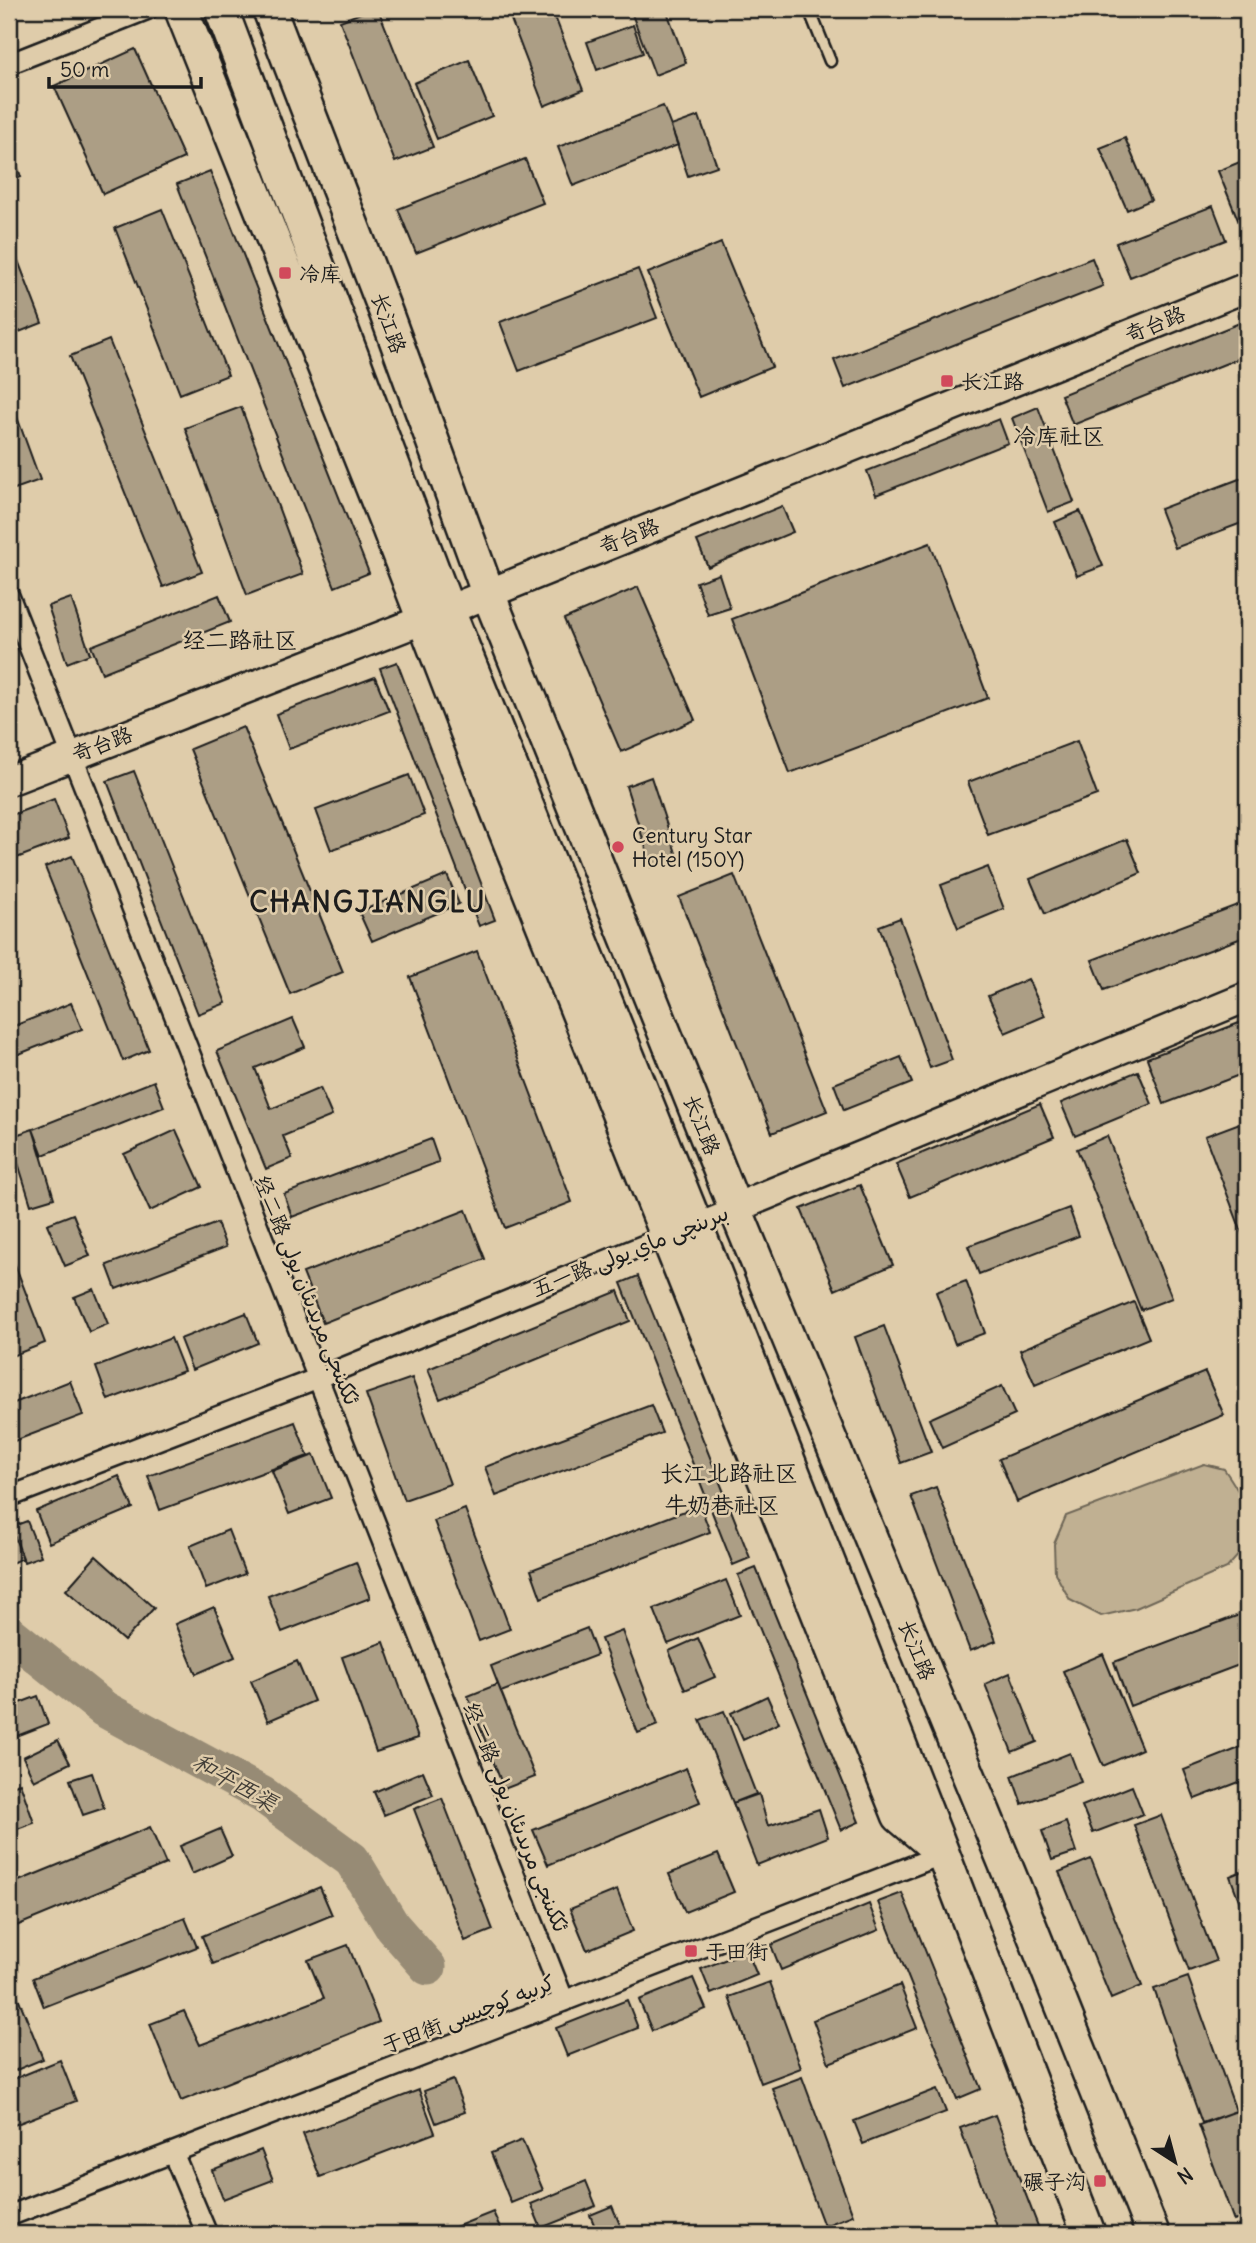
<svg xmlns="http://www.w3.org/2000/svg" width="1256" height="2243" font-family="Delius,'Playpen Sans Arabic','LXGW WenKai TC',sans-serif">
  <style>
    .green { fill: #c0b092; stroke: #6e6657; stroke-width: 2 }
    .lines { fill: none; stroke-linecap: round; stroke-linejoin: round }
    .river { stroke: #978b75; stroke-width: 37 }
    .building { fill: #ac9e85; stroke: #1c1c1c; stroke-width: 2 }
    .lane-casing { stroke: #1c1c1c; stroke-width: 15 }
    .street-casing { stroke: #1c1c1c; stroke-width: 24 }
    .secondary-casing { stroke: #1c1c1c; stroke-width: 33 }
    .primary-casing { stroke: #1c1c1c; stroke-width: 37 }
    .lane { stroke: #dfccaa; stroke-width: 10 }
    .street { stroke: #dfccaa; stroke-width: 19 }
    .secondary { stroke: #dfccaa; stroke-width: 28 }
    .primary { stroke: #dfccaa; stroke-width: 32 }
    .poi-dot { fill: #d1495b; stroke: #dfccaa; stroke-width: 2.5 }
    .labels { text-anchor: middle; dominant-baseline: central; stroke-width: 5; stroke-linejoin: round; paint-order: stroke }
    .poi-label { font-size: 21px; fill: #1c1c1c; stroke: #dfccaa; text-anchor: start }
    .street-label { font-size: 21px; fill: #1c1c1c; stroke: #dfccaa }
    .neighbourhood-label { font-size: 23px; fill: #1c1c1c; stroke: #dfccaa }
    .water-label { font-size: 23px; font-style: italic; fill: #413d37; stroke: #dfccaa }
    .district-label { font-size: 28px; font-weight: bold; letter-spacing: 2px; fill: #1c1c1c; stroke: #dfccaa }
  </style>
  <rect width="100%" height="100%" fill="#dfccaa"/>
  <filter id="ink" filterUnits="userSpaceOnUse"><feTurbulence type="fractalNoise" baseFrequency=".0143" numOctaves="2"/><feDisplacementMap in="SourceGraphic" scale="14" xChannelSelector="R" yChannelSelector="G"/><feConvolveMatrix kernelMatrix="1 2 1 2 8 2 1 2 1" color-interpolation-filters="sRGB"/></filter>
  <g filter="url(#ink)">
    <!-- green -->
    <path class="green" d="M1204 1464 1224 1469C1246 1500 1247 1507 1247 1545L1227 1568 1136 1608 1101 1616 1070 1600 1055 1573 1054 1544 1066 1516Z"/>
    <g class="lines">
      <!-- river -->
      <path class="river" d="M9 1633 104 1709 263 1795 352 1860 392 1926 428 1967"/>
    </g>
    <!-- building -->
    <path class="building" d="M371 9H378L433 147 395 162 340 21Z
      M507 9H552L583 90 544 106Z
      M630 9H666L686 63 655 75Z
      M633 25 643 53 597 70 587 42Z
      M135 49 184 158 103 194 54 86Z
      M469 60 492 116 437 139 414 83Z
      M663 106 678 145 573 186 558 147Z
      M699 116 717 166 688 176 671 126Z
      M1125 138 1151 200 1127 210 1100 148Z
      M9 141 21 177 9 181Z
      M525 159 543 203 416 253 398 209Z
      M1247 159V230L1243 232 1218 171Z
      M210 171 369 573 335 587 177 184Z
      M1213 206 1226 240 1130 277 1116 243Z
      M162 209 228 375 180 394 115 228Z
      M9 237 42 323 9 336Z
      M721 243 772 367 699 397 648 273Z
      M1092 258 1103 286 845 388 834 360Z
      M638 269 657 318 519 371 500 322Z
      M1247 320V355L1073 425 1061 395Z
      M109 340 202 572 163 587 70 356Z
      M9 395 40 480 9 491Z
      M241 407 303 574 247 595 185 428Z
      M1038 407 1074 502 1048 512 1012 418Z
      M999 419 1008 443 876 495 867 471Z
      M1247 476V521L1175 548 1160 509Z
      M782 506 793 532 708 567 697 541Z
      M1080 511 1103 566 1077 576 1055 522Z
      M930 543 988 698 790 773 732 619Z
      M719 574 730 608 708 615 696 582Z
      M638 587 695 720 621 752 564 619Z
      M219 595 230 622 102 673 91 646Z
      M71 598 90 654 67 663 48 606Z
      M397 662 495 920 479 926 380 668Z
      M375 677 389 711 289 749 276 714Z
      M243 727 343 972 290 994 190 749Z
      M1077 741 1097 795 988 835 968 782Z
      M134 771 226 1003 198 1014 107 781Z
      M409 775 424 815 331 850 316 810Z
      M651 777 678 859 652 867 626 786Z
      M54 799 69 838 9 861V816Z
      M1127 839 1141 873 1045 914 1030 879Z
      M72 856 149 1050 123 1061 45 867Z
      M988 867 1004 909 958 928 941 885Z
      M447 875 459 904 372 941 359 912Z
      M734 875 827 1111 772 1133 679 897Z
      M1245 902 1247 909V936L1104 990 1092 960Z
      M900 918 952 1060 930 1068 879 926Z
      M477 951 572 1202 505 1228 410 977Z
      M1028 979 1045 1016 1005 1033 988 996Z
      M71 1003 82 1029 9 1058V1028Z
      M293 1019 305 1047 255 1068 271 1109 320 1088 332 1116 283 1136 292 1158 266 1169 217 1051Z
      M1247 1020V1072L1164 1104 1147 1058Z
      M901 1057 912 1083 844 1110 834 1084Z
      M1138 1071 1152 1104 1075 1136 1061 1103Z
      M154 1081 164 1107 43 1155 33 1129Z
      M1040 1104 1054 1137 910 1197 896 1164Z
      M1245 1121 1247 1127V1246L1205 1136Z
      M33 1129 54 1198 31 1205 10 1137Z
      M176 1130 202 1187 150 1211 124 1154Z
      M1107 1136 1172 1298 1141 1310 1077 1149Z
      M431 1139 439 1162 292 1217 284 1194Z
      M860 1185 893 1265 835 1290 801 1209Z
      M1069 1208 1079 1236 979 1274 968 1246Z
      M466 1210 485 1259 323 1323 303 1273Z
      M73 1214 90 1256 65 1266 47 1224Z
      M217 1223 226 1247 116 1289 107 1265Z
      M9 1249 45 1343 9 1357Z
      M638 1276 750 1558 733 1565 621 1283Z
      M966 1281 985 1333 955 1344 936 1292Z
      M94 1289 108 1324 89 1332 74 1297Z
      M618 1291 630 1321 440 1399 428 1369Z
      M1134 1302 1149 1338 1035 1385 1020 1350Z
      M246 1313 258 1343 192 1370 180 1339Z
      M884 1326 931 1452 901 1463 855 1337Z
      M171 1338 184 1371 108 1400 96 1367Z
      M1205 1372 1224 1415 1017 1502 999 1459Z
      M412 1378 450 1484 404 1500 366 1394Z
      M70 1381 83 1415 9 1443V1405Z
      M1002 1386 1015 1415 942 1448 929 1419Z
      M651 1405 662 1433 496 1496 485 1467Z
      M295 1422 308 1456 160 1510 148 1476Z
      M314 1455 331 1498 289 1514 272 1471Z
      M119 1476 133 1508 49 1543 36 1511Z
      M936 1487 996 1641 970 1651 911 1496Z
      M700 1505 710 1532 541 1598 531 1570Z
      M465 1509 510 1629 479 1641 434 1521Z
      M27 1521 41 1556 24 1562 11 1527Z
      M11 1527 23 1558 9 1564V1528Z
      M228 1530 245 1574 206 1589 190 1546Z
      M96 1556 154 1608 124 1641 66 1590Z
      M356 1562 370 1598 282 1632 268 1596Z
      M756 1568 859 1822 841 1830 738 1575Z
      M726 1580 740 1615 668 1644 654 1609Z
      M214 1607 235 1657 196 1674 175 1624Z
      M1247 1612V1662L1130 1706 1114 1662Z
      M587 1628 597 1655 501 1692 491 1666Z
      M622 1631 658 1725 638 1733 601 1639Z
      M698 1638 715 1677 685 1690 669 1651Z
      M384 1642 418 1738 376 1752 342 1657Z
      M1103 1654 1142 1749 1103 1766 1063 1671Z
      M297 1661 314 1701 268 1721 251 1681Z
      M1010 1673 1037 1742 1012 1752 985 1684Z
      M498 1684 535 1777 504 1789 468 1696Z
      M38 1696 48 1724 9 1739V1707Z
      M767 1696 779 1723 743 1740 731 1713Z
      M724 1711 756 1794 733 1803 700 1720Z
      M58 1740 70 1763 34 1781 23 1757Z
      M1247 1745V1779L1195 1799 1184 1770Z
      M1070 1753 1081 1782 1022 1804 1012 1776Z
      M686 1768 700 1802 548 1865 533 1830Z
      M423 1771 433 1795 384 1815 374 1792Z
      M92 1773 104 1808 83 1815 70 1780Z
      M20 1783 34 1823 9 1832V1787Z
      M1132 1786 1143 1814 1093 1833 1082 1806Z
      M759 1794 768 1826 819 1809 828 1837 757 1865 733 1803Z
      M442 1798 493 1930 465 1941 414 1809Z
      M1161 1815 1216 1961 1189 1971 1134 1825Z
      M1066 1822 1076 1852 1052 1860 1042 1831Z
      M150 1827 166 1864 9 1929V1885Z
      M220 1829 232 1856 192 1874 180 1846Z
      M718 1854 734 1892 685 1912 669 1874Z
      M1091 1859 1142 1986 1111 1999 1059 1872Z
      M1247 1869V1900L1240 1903 1230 1876Z
      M320 1887 332 1915 213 1964 202 1936Z
      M617 1890 633 1931 587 1950 570 1909Z
      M902 1893 981 2089 957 2099 878 1902Z
      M869 1904 879 1930 781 1970 771 1945Z
      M185 1918 197 1947 44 2007 33 1978Z
      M348 1945 379 2022 181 2101 150 2024 184 2011 200 2045 324 1998 308 1960Z
      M747 1951 757 1975 711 1994 701 1969Z
      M9 1975 43 2059 9 2073Z
      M1188 1977 1236 2111 1202 2123 1154 1989Z
      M693 1978 706 2009 652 2031 639 2000Z
      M770 1982 801 2068 761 2083 729 1997Z
      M900 1985 917 2028 829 2063 813 2020Z
      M627 2000 638 2028 567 2056 556 2028Z
      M60 2060 76 2101 9 2127V2081Z
      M802 2077 853 2215 824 2226 772 2088Z
      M453 2080 465 2112 436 2123 424 2091Z
      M937 2089 946 2112 863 2144 854 2121Z
      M419 2090 435 2133 320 2177 303 2134Z
      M1242 2109 1247 2123V2216L1234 2221 1199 2125Z
      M995 2115 1041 2234H1000L960 2128Z
      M522 2140 543 2190 511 2203 491 2153Z
      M261 2150 273 2180 223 2199 212 2170Z
      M586 2181 596 2206 541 2228 531 2204Z
      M612 2206 624 2234H598L590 2215Z
      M493 2212 503 2234H438Z"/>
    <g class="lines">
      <defs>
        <path id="lane" d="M809 9 830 61"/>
        <path id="street" d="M9 64 148 9
          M9 596 564 2001
          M9 1497 318 1378 735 1208
          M173 2153 207 2234
          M9 2216 943 1854"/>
        <path id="secondary" d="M9 781 448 610 1247 287
          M735 1208 1247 997"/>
        <path id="primary" d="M181 9 386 522 498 813 899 1816 941 1852
          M221 9 448 610 696 1225 943 1854 1089 2234
          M269 9 386 313 488 593 735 1208 1013 1883 1153 2234"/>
      </defs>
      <!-- lane casing -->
      <use href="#lane" class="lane-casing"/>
      <!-- street casing -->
      <use href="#street" class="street-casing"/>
      <!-- secondary casing -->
      <use href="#secondary" class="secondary-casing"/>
      <!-- primary casing -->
      <use href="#primary" class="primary-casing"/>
      <!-- lane -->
      <use href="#lane" class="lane"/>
      <!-- street -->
      <use href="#street" class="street"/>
      <!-- secondary -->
      <use href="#secondary" class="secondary"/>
      <!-- primary -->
      <use href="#primary" class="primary"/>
    </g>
  </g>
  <!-- markers -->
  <g class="poi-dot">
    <rect x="278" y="266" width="14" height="14" rx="3.5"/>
    <rect x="940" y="374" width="14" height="14" rx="3.5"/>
    <circle cx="618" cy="847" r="7"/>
    <rect x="684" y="1944" width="14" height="14" rx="3.5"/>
    <rect x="1093" y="2174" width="14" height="14" rx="3.5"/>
  </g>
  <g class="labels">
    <!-- poi labels -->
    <g class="poi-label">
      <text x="299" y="273">冷库</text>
      <text x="961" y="381">长江路</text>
      <text x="632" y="835">Century Star<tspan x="632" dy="24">Hotel (150Y)</tspan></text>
      <text x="705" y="1951">于田街</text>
      <text x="1086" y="2181" text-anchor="end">碾子沟</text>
    </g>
    <!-- street labels -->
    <g class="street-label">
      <text transform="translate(389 323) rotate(70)">长江路</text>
      <text transform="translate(1155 324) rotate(-22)">奇台路</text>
      <text transform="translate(629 536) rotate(-22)">奇台路</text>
      <text transform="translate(102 744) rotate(-21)">奇台路</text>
      <text transform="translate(702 1125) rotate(68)">长江路</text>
      <text transform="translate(630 1251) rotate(-22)">五一路 بىرىنچى ماي يولى</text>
      <text transform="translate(307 1290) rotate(68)">经二路 ئككىنجى مرىدىئان يولى</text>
      <text transform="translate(917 1650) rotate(68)">长江路</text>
      <text transform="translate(516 1817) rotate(68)">经二路 ئككىنجى مرىدىئان يولى</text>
      <text transform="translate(468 2014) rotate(-21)">于田街 كرىيە كوچىسى</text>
    </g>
    <!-- neighbourhood labels -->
    <g class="neighbourhood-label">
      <text x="1059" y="435">冷库社区</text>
      <text x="240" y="639">经二路社区</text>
      <text x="729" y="1472">长江北路社区</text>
      <text x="722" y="1504">牛奶巷社区</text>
    </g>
    <!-- water labels -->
    <g class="water-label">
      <text transform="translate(235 1782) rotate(30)">和平西渠</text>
    </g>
    <!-- district labels -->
    <g class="district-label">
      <text x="368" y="902">CHANGJIANGLU</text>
    </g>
  </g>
  <!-- margin -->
  <rect width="1256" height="2243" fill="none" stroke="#dfccaa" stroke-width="35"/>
  <rect x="18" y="18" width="1221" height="2208" fill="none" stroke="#1c1c1c" stroke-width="2.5" filter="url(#ink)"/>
  <!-- north arrow -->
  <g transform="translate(1175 2162) rotate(144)" stroke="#dfccaa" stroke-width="5" paint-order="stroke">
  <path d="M0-5L12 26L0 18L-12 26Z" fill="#1c1c1c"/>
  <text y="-10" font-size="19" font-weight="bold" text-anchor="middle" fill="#1c1c1c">N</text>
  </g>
  <!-- scale -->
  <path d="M49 77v10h152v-10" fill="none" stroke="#1c1c1c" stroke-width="3.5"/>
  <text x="60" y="77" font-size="21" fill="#1c1c1c" stroke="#dfccaa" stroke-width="5" paint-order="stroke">50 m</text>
</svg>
